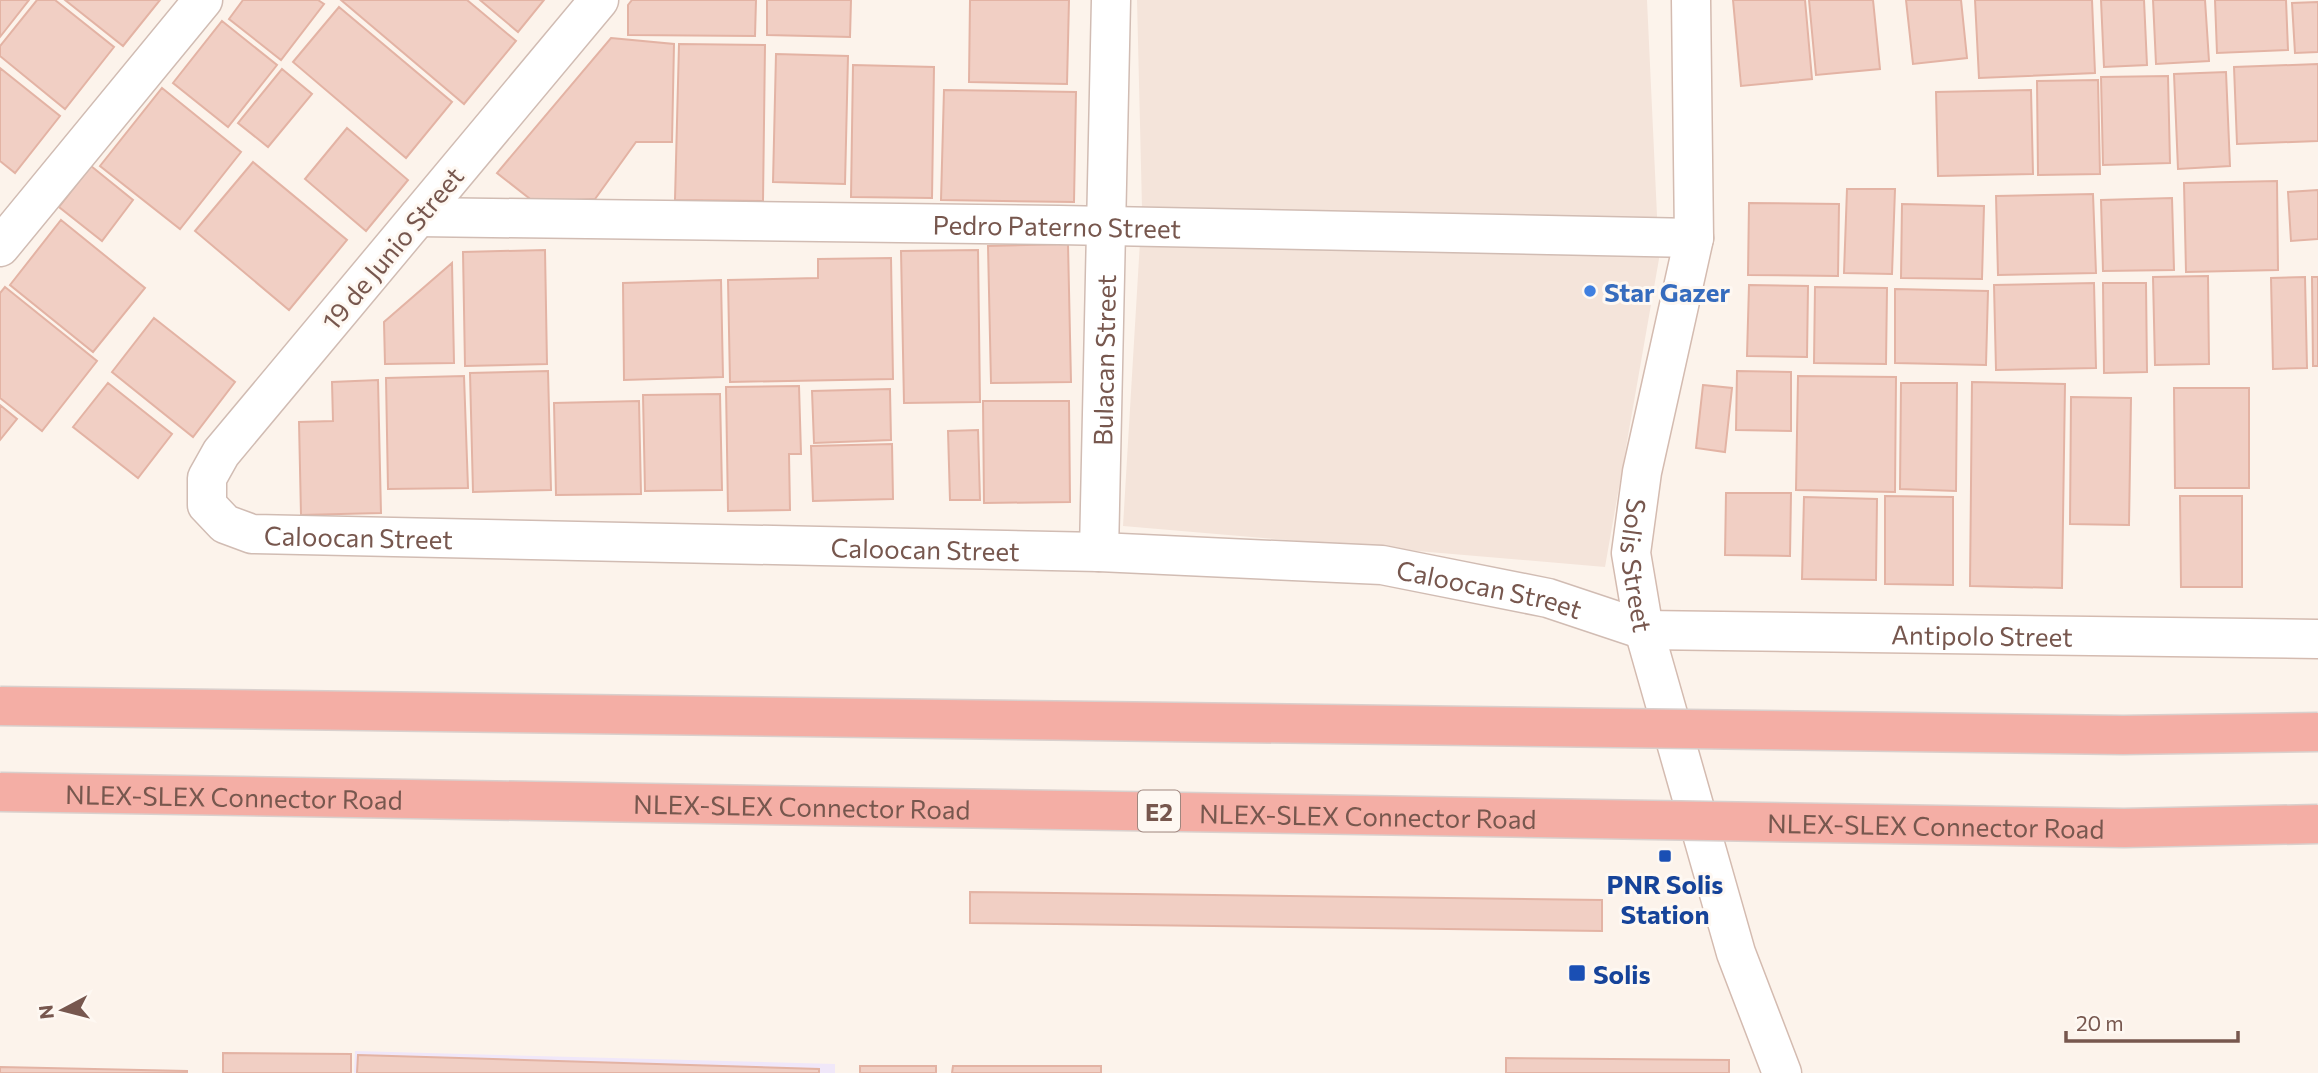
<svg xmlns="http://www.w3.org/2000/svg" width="2318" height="1073" font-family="Commissioner,sans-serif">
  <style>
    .residential { fill: #f4e4da }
    .education { fill: #f0e7f9 }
    .building { fill: #f1cfc4; stroke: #e3b3a4; stroke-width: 2 }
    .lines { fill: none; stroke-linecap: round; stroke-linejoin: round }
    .street-casing { stroke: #d1bcb3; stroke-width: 41 }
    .secondary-casing { stroke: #d4bbb0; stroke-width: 41 }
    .street { stroke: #fff; stroke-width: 38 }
    .secondary { stroke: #fff; stroke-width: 38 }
    .highway-bridge-casing { stroke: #d9d0cd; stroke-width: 41; stroke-linecap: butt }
    .highway-bridge { stroke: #f4aea5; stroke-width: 38 }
    .shop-dot { fill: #3f7fe0; stroke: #fef8f2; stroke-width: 2.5 }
    .transit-dot { fill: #1a4fb4; stroke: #fef8f2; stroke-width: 2.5 }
    .labels { text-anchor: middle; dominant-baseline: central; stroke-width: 6; stroke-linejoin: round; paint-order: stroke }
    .shield { fill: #fef8f2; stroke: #a0877f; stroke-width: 2 }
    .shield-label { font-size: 24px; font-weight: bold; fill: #77574e }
    .street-label { font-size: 26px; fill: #77574e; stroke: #fef8f2 }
    .shop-label { font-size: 26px; font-weight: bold; fill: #366cbe; stroke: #fef8f2; text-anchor: start }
    .transit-label { font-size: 26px; font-weight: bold; fill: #164399; stroke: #fef8f2 }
  </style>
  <rect width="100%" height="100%" fill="#fcf3eb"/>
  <!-- residential -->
  <path class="residential" d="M1137 0H1647L1659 259 1605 567 1123 526 1142 208Z"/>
  <!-- education -->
  <path class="education" d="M355 1051 835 1064V1073H354Z"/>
  <!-- building -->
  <path class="building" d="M0 0H29L0 37Z
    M37 0H55L114 47 65 109 0 56V46Z
    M65 0H160L123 46Z
    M243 0H318L324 4 281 60 229 19Z
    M341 0H467L516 41 464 104Z
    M480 0H544L518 32Z
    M632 0H756L755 36 628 35V5Z
    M767 0H851L850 37 767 35Z
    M970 0H1069L1067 84 969 82Z
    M1733 0H1805L1812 79 1741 86Z
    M1809 0H1873L1880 69 1816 75Z
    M1906 0H1961L1967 58 1913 64Z
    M1975 0H2092L2095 73 1979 78Z
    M2101 0H2144L2147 65 2104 67Z
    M2153 0H2205L2209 61 2156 64Z
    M2215 0H2286L2288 50 2217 53Z
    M2318 2V52L2295 53 2292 3Z
    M339 7 452 102 406 158 293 62Z
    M222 21 277 65 228 127 173 83Z
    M611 38 674 44 672 142H636L595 199 534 202 497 173Z
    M679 44 765 45 763 201 675 200Z
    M776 54 848 56 845 184 773 182Z
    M2318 64V141L2237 144 2234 67Z
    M853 65 934 67 932 198 851 197Z
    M0 68 60 116 15 173 0 161Z
    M282 69 312 94 268 147 238 123Z
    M2226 72 2230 166 2178 169 2174 74Z
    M2168 76 2170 163 2103 165 2101 77Z
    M2098 80 2100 174 2038 175 2037 81Z
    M162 88 241 152 180 229 100 166Z
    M944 90 1076 92 1074 202 941 200Z
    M2031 90 2033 174 1938 176 1936 92Z
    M347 128 408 180 366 231 305 179Z
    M253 162 347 240 289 310 195 231Z
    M91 166 133 200 102 241 59 207Z
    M2277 181 2278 270 2186 272 2184 183Z
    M1847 189H1895L1892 274 1844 273Z
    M2318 190V239L2291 241 2288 192Z
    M2093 194 2096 273 1998 275 1996 196Z
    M2172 198 2174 270 2103 271 2101 200Z
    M1749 203 1839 204 1838 276 1748 275Z
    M1902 204 1984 206 1982 279 1901 278Z
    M61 220 145 288 93 352 10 285Z
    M1068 244 1071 382 991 383 988 246Z
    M545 250 547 364 465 366 463 252Z
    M978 250 980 402 904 403 901 251Z
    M891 258 893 379 730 382 728 280 818 278V259Z
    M452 263 454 363 385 364 384 322Z
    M2208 276 2209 364 2155 365 2153 277Z
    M2305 277 2307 368 2273 369 2271 278Z
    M2312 277H2318V366H2313Z
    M721 280 723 377 624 380 623 283Z
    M2094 283 2096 368 1996 370 1994 285Z
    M2103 283H2146L2147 372 2104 373Z
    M1749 285 1808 286 1807 357 1747 356Z
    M5 287 97 361 42 431 0 398V293Z
    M1815 287 1887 288 1886 364 1814 363Z
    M1895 289 1988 291 1986 365 1895 363Z
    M154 318 235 382 193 437 112 372Z
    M548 371 551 490 473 492 470 373Z
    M1737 371 1791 372V431L1736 430Z
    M464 376 468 488 388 489 386 378Z
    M1798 376 1896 377 1895 492 1796 490Z
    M378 380 381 513 301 515 299 422 333 421 332 382Z
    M1972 382 2065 384 2062 588 1970 586Z
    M108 383 172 434 138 478 73 427Z
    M1901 383H1957L1956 491 1900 489Z
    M1703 385 1732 388 1725 452 1696 448Z
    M799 386 801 454H789L790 510 728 511 726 387Z
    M2174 388H2249V488H2175Z
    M890 389 891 440 814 443 812 391Z
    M720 394 722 490 645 491 643 395Z
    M2071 397 2131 398 2129 525 2070 524Z
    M639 401 641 494 556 495 554 403Z
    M983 401H1069L1070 502 984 503Z
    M0 405 17 419 0 440Z
    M978 430 980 500H950L948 431Z
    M892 444 893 499 813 501 811 446Z
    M1726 493H1791L1790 556 1725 555Z
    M1885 496 1953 497V585L1885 584Z
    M2180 496H2242V587H2181Z
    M1804 497 1877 499 1876 580 1802 579Z
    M970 892 1602 900V931L970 923Z
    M223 1053 351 1054V1073H223Z
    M358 1055 819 1069V1073H357Z
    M1506 1058 1729 1060V1073H1506Z
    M860 1066H936V1073H860Z
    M953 1066H1101V1073H952Z
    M0 1067 187 1071V1073H0Z"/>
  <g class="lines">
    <defs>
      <g id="street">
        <path id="s1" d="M599 0 221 453 207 478V505L225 524 252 534 1099 552 1382 565 1548 598 1644 630"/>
        <path id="s2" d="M418 217 1059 225 1694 238"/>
        <path d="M0 247 203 0"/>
        <path id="s3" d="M1099 552 1111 0"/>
      </g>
      <g id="secondary">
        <path id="s4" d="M1691 0 1694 238 1642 472 1631 553 1644 630 1736 953 1782 1073"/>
        <path id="s5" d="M1644 630 2318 639"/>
      </g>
    </defs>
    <!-- street casing -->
    <use href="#street" class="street-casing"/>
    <!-- secondary casing -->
    <use href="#secondary" class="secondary-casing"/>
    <!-- street -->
    <use href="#street" class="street"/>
    <!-- secondary -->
    <use href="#secondary" class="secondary"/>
    <defs>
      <g id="highway-bridge">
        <path d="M0 706 2123 735 2318 732"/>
        <path id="s6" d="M0 792 2124 828 2318 824"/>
      </g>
    </defs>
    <!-- highway-bridge casing -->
    <use href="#highway-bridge" class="highway-bridge-casing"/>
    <!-- highway-bridge -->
    <use href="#highway-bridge" class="highway-bridge"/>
  </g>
  <!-- markers -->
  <circle class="shop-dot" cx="1590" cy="291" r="7"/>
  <g class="transit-dot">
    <rect x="1658" y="849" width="14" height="14" rx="3.5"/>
    <rect x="1568" y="964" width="18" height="18" rx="3.5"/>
  </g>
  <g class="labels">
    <!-- shield labels -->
    <rect class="shield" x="1138" y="790.5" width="42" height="41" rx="5"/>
    <g class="shield-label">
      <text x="1159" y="811">E2</text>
    </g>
    <!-- street labels -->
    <g class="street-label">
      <text stroke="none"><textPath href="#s2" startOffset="639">Pedro Paterno Street</textPath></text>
      <text transform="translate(392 248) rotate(-50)">19 de Junio Street</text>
      <text stroke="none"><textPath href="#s3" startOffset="192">Bulacan Street</textPath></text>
      <text stroke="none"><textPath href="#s1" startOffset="807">Caloocan Street</textPath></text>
      <text stroke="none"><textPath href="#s1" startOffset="1374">Caloocan Street</textPath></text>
      <text stroke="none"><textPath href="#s4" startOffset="572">Solis Street</textPath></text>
      <text stroke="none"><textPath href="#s1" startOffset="1941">Caloocan Street</textPath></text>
      <text stroke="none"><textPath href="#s5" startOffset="338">Antipolo Street</textPath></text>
      <text stroke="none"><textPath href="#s6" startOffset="234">NLEX-SLEX Connector Road</textPath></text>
      <text stroke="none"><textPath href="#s6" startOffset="802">NLEX-SLEX Connector Road</textPath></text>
      <text stroke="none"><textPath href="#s6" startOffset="1368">NLEX-SLEX Connector Road</textPath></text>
      <text stroke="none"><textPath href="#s6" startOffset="1936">NLEX-SLEX Connector Road</textPath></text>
    </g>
    <!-- shop labels -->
    <g class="shop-label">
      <text x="1604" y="291">Star Gazer</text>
    </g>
    <!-- transit labels -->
    <g class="transit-label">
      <text x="1665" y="883">PNR Solis<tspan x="1665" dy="30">Station</tspan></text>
      <text x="1593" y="973" text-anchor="start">Solis</text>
    </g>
  </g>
  <!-- north arrow -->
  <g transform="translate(63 1010) rotate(263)" stroke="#fef8f2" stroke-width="5" paint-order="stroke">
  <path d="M0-5L12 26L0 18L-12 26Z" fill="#77574e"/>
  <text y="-10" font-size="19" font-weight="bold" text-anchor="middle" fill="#77574e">N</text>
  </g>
  <!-- scale -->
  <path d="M2066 1031v10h172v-10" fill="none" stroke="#77574e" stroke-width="3.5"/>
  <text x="2076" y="1031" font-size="21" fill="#77574e" stroke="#fef8f2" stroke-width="5" paint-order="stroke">20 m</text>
</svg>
